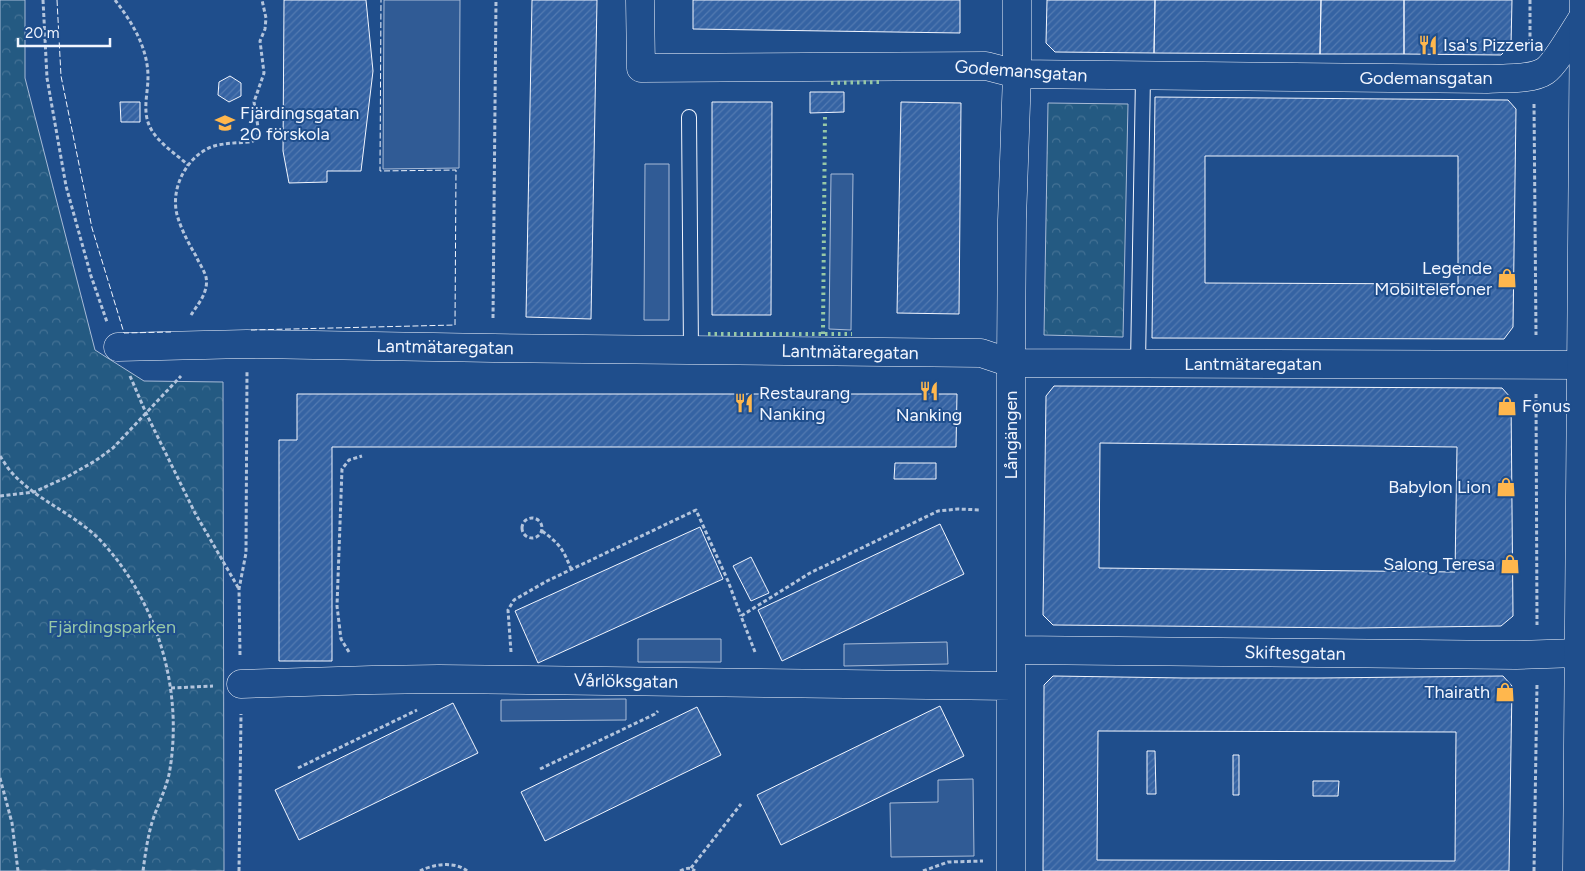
<svg xmlns="http://www.w3.org/2000/svg" width="1585" height="871" font-family="Figtree,sans-serif">
  <style>
    .forest { fill: url(#forest-crowns); stroke: #a8bbd7 }
    .parking { fill: #305b95; stroke: #a8bbd7 }
    .building { fill: url(#building-hatch); stroke: #f2f6ff; fill-rule: evenodd }
    .lines { fill: none; stroke-linecap: round; stroke-linejoin: round }
    .service-casing { stroke: #f2f6ff; stroke-width: 16 }
    .minor-casing { stroke: #f2f6ff; stroke-width: 29 }
    .secondary-casing { stroke: #f2f6ff; stroke-width: 29 }
    .path { stroke: #b3c4dc; stroke-width: 3; stroke-dasharray: 4 2.5; stroke-linecap: butt }
    .service { stroke: #1f4e8c; stroke-width: 14 }
    .minor { stroke: #1f4e8c; stroke-width: 28 }
    .secondary { stroke: #1f4e8c; stroke-width: 28 }
    .hedge { stroke: #97c8a6; stroke-width: 4; stroke-dasharray: 2.5 4; stroke-linecap: butt }
    .fence { stroke: #f2f6ff; stroke-width: 1; stroke-dasharray: 6 2.5; stroke-linecap: butt }
    .labels { text-anchor: middle; dominant-baseline: central; stroke-width: 4; stroke-linejoin: round; paint-order: stroke }
    .poi-label { font-size: 18px; fill: #f2f6ff; stroke: #1f4e8c; text-anchor: start }
    .street-label { font-size: 18px; fill: #f2f6ff; stroke: #1f4e8c }
    .park-label { font-size: 18px; fill: #97c8a6; stroke: #1f4e8c }
  </style>
  <defs>
    <pattern id="forest-crowns" width="20" height="18" patternUnits="userSpaceOnUse" patternTransform="scale(1.25)"><rect width="20" height="18" fill="#245a82"/><path d="M2 6a3 3 0 1 1 6 0M12 15a3 3 0 1 1 6 0" fill="none" stroke="#447295"/></pattern>
    <pattern id="building-hatch" width="6" height="6" patternUnits="userSpaceOnUse" patternTransform="scale(1.25)"><rect width="6" height="6" fill="#3563a3"/><path d="M-1 1l2-2M0 6l6-6M5 7l2-2" fill="none" stroke="#537ab1"/></pattern>
  </defs>
  <rect width="100%" height="100%" fill="#1f4e8c"/>
  <!-- forest -->
  <path class="forest" d="M0 0H25V78L95 350 144 381 223 382 224 871H0Z
    M1048 103 1128 104 1123 337 1044 335Z"/>
  <!-- parking -->
  <path class="parking" d="M384 0H460L459 168 383 169Z
    M645 164H669V320H644Z
    M831 174H853L851 330 829 329Z
    M638 639H721V662H638Z
    M947 642 948 664 844 666V644Z
    M626 699V720L501 721V700Z
    M973 779 974 856 891 857 890 803 938 802V780Z"/>
  <!-- building -->
  <path class="building" d="M284 0H366L373 71 361 171H327V182L289 183 283 151Z
    M532 0H597L591 319 526 317Z
    M693 0H960V33L693 29Z
    M1047 0H1155L1154 53 1055 52 1046 43Z
    M1155 0H1321L1320 54 1154 53Z
    M1321 0H1404V54H1320Z
    M1404 0H1512L1511 45 1501 55 1404 54Z
    M230 76 241 83V96L229 102 218 95 219 82Z
    M810 92H844V112L810 113Z
    M1155 97 1508 100 1516 109 1513 327 1504 339 1152 338ZM1205 156H1458V284L1205 283Z
    M120 102H140V122H121Z
    M712 102H772L771 315H712Z
    M901 102 961 103 959 314 897 313Z
    M1054 386 1502 388 1511 398 1513 616 1501 626 1358 628 1053 625 1043 615 1046 396ZM1100 443 1457 447 1455 572 1099 568Z
    M297 394H957L956 447H332V661H279V440H297Z
    M895 463H936V479H894Z
    M940 524 964 574 782 661 758 610Z
    M700 527 723 579 538 663 515 611Z
    M751 557 769 593 751 601 733 566Z
    M1053 676 1184 678H1320L1503 676 1512 686 1509 871H1043L1044 685ZM1098 731 1456 732 1455 861 1097 860Z
    M453 703 478 753 299 840 275 790Z
    M940 706 964 756 781 845 757 795Z
    M697 707 721 755 545 841 521 792Z
    M1147 751H1155L1156 794H1147Z
    M1233 755H1239V795H1233Z
    M1313 781H1339L1338 796H1313Z"/>
  <g class="lines">
    <defs>
      <path id="service" d="M689 117 691 350
        M1138 363 1143 77"/>
      <path id="minor" d="M640 0 641 68 986 66 1017 74 1487 79C1503 78 1532 80 1545 71 1555 65 1576 28 1584 16
        M118 347 247 344 493 348 981 353 1011 363 1581 365
        M1012 650 1516 655 1578 653
        M241 684 372 680 439 679 1011 686
        M1011 871V363L1012 220 1017 74V0"/>
      <path id="secondary" d="M1577 871 1584 0"/>
    </defs>
    <!-- service casing -->
    <use href="#service" class="service-casing"/>
    <!-- minor casing -->
    <use href="#minor" class="minor-casing"/>
    <!-- secondary casing -->
    <use href="#secondary" class="secondary-casing"/>
    <!-- path -->
    <path class="path" d="M43 0 47 78 66 186 91 276 107 322
      M115 0C132 22 148 48 148 77 148 94 142 111 150 127 157 142 176 154 188 165
      M1530 0V43
      M1534 104 1536 335
      M191 315C198 304 209 292 206 277 204 270 199 263 196 256 189 244 182 231 178 218 169 191 185 158 211 147 223 143 236 143 249 142L253 141 258 137V127L254 102 264 73 260 41 265 29 266 18 262 0
      M493 318 496 0
      M130 376 146 413 195 513 239 589
      M1536 394 1537 625
      M0 456C4 462 8 469 13 474 38 501 75 514 101 541 157 601 183 688 170 769 167 789 156 807 151 826 147 841 145 856 143 871
      M0 496 34 492 67 477 95 461 113 448 181 376
      M522 528a10 10 0 1 1 20 0a10 10 0 1 1-20 0Z
      M542 531C560 544 563 549 571 569
      M349 652 341 639 337 606 342 469 349 460 362 456
      M511 652 508 610 514 600 547 581 696 510 728 581 741 616
      M755 652 741 616 810 573 938 511 958 509 981 510
      M240 655 239 589 246 553 247 372
      M171 688 213 686
      M298 768 417 710
      M540 769 655 714 658 711
      M0 778 12 823 18 871
      M691 868 741 804
      M239 871 241 714
      M420 871C433 864 455 861 467 871
      M680 871C686 868 690 867 695 871
      M923 871 948 862 983 861
      M1534 871 1537 684"/>
    <!-- service -->
    <use href="#service" class="service"/>
    <!-- minor -->
    <use href="#minor" class="minor"/>
    <!-- secondary -->
    <use href="#secondary" class="secondary"/>
    <!-- hedge -->
    <path class="hedge" d="M831 83 880 82
      M708 334H852
      M823 334 825 115"/>
    <!-- fence -->
    <path class="fence" d="M57 0 61 76 92 228 124 333 171 332
      M251 330 455 325 456 170 380 171 381 0"/>
  </g>
  <!-- icons -->
  <defs>
    <symbol id="restaurant-bare" viewBox="-9 -9 18 18"><path d="M-5-6h1v4h1v-4h1v4h1v-4h1v5L-1.5 .5V6h-2V.5L-5-1ZM5-6V6H3V1.5H1.5Q1.5-4 5-6Z" fill="#ffb74d" stroke="#1f4e8c" stroke-width="2.5" paint-order="stroke"/></symbol>
    <symbol id="school-bare" viewBox="-9 -9 18 18"><path d="M0-5L7-2L0 1L-7-2ZM-4 1L0 2.5L4 1V4Q0 6-4 4Z" fill="#ffb74d" stroke="#1f4e8c" stroke-width="2.5" paint-order="stroke"/></symbol>
    <symbol id="shop-bare" viewBox="-9 -9 18 18"><path d="M-5-2.5h2.3a2.7 3.5 0 0 1 5.4 0H5L5.5 6h-11ZM-1.5-2.5h3a1.5 2.3 0 0 0-3 0Z" fill="#ffb74d" stroke="#1f4e8c" stroke-width="2.5" paint-order="stroke"/></symbol>
  </defs>
  <g fill-rule="evenodd">
    <use href="#restaurant-bare" x="1414" y="31" width="28" height="28"/>
    <use href="#school-bare" x="211" y="109" width="28" height="28"/>
    <use href="#shop-bare" x="1493" y="264" width="28" height="28"/>
    <use href="#restaurant-bare" x="915" y="377" width="28" height="28"/>
    <use href="#restaurant-bare" x="730" y="389" width="28" height="28"/>
    <use href="#shop-bare" x="1493" y="392" width="28" height="28"/>
    <use href="#shop-bare" x="1492" y="473" width="28" height="28"/>
    <use href="#shop-bare" x="1496" y="550" width="28" height="28"/>
    <use href="#shop-bare" x="1491" y="678" width="28" height="28"/>
  </g>
  <g class="labels">
    <!-- poi labels -->
    <g class="poi-label">
      <text x="1443" y="45">Isa's Pizzeria</text>
      <text x="240" y="113">Fjärdingsgatan<tspan x="240" dy="21">20 förskola</tspan></text>
      <text x="1492" y="268" text-anchor="end">Legende<tspan x="1492" dy="21">Mobiltelefoner</tspan></text>
      <text x="759" y="393">Restaurang<tspan x="759" dy="21">Nanking</tspan></text>
      <text x="1522" y="406">Fonus</text>
      <text x="929" y="415" text-anchor="middle">Nanking</text>
      <text x="1491" y="487" text-anchor="end">Babylon Lion</text>
      <text x="1495" y="564" text-anchor="end">Salong Teresa</text>
      <text x="1490" y="692" text-anchor="end">Thairath</text>
    </g>
    <!-- street labels -->
    <g class="street-label">
      <text transform="translate(1021 71) rotate(4)">Godemansgatan</text>
      <text x="1426" y="78">Godemansgatan</text>
      <text transform="translate(445 347) rotate(1)">Lantmätaregatan</text>
      <text transform="translate(850 352) rotate(1)">Lantmätaregatan</text>
      <text x="1253" y="364">Lantmätaregatan</text>
      <text transform="translate(1011 435) rotate(-90)">Långängen</text>
      <text transform="translate(1295 653) rotate(1)">Skiftesgatan</text>
      <text transform="translate(626 681) rotate(1)">Vårlöksgatan</text>
    </g>
    <!-- park labels -->
    <g class="park-label">
      <text x="112" y="627">Fjärdingsparken</text>
    </g>
  </g>
  <!-- scale -->
  <path d="M18 38v8h92v-8" fill="none" stroke="#f2f6ff" stroke-width="2.5"/>
  <text x="25" y="38" font-size="15" fill="#f2f6ff" stroke="#1f4e8c" stroke-width="4" paint-order="stroke">20 m</text>
</svg>
